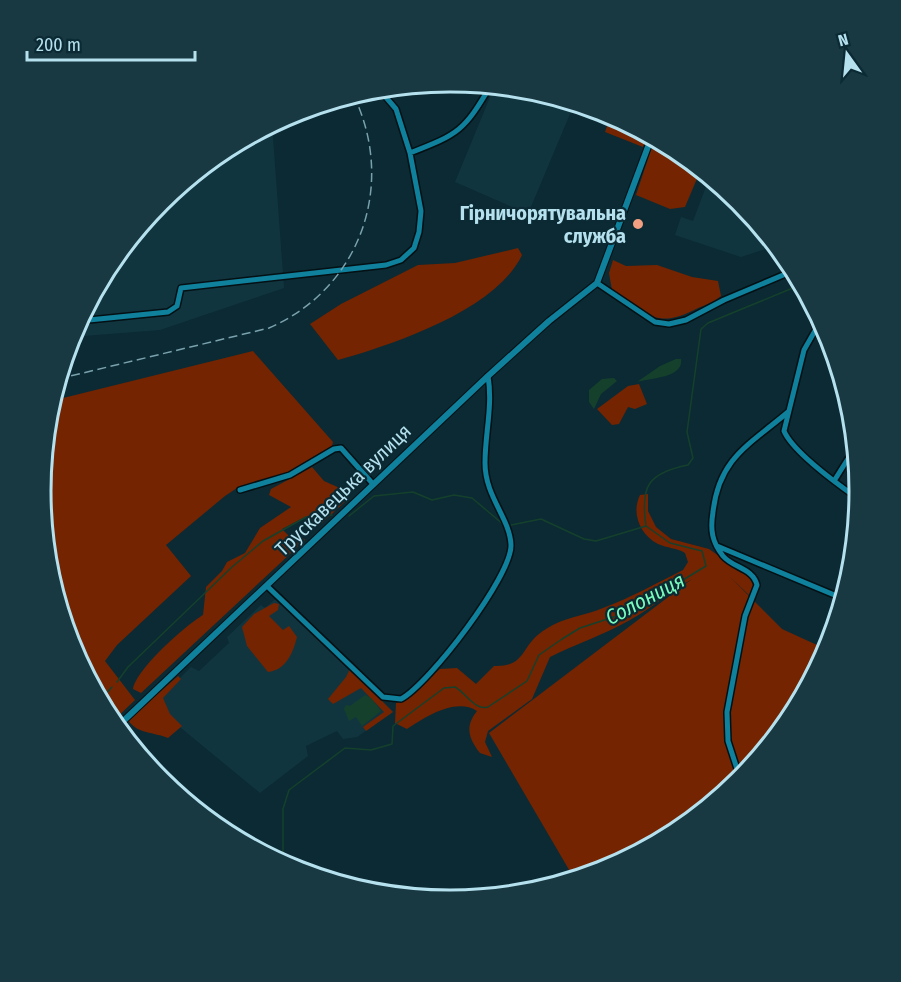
<svg xmlns="http://www.w3.org/2000/svg" width="901" height="982" font-family="'Fira Sans Condensed',sans-serif">
  <style>
    .built { fill: #11353f }
    .green { fill: #742400 }
    .water { fill: #15412c }
    .lines { fill: none; stroke-linecap: round; stroke-linejoin: round }
    .stream { stroke: #15412c; stroke-width: 1.5 }
    .minor-casing { stroke: #051014; stroke-width: 8 }
    .tertiary-casing { stroke: #051014; stroke-width: 8 }
    .minor { stroke: #0f819c; stroke-width: 5 }
    .tertiary { stroke: #0f819c; stroke-width: 6 }
    .rail { stroke: #7aa2ae; stroke-width: 1.5; stroke-dasharray: 9 4.5; stroke-linecap: butt }
    .poi-dot { fill: #f3a082; stroke: #0b2a33; stroke-width: 2 }
    .labels { text-anchor: middle; dominant-baseline: central; stroke-width: 4.5; stroke-linejoin: round; paint-order: stroke }
    .poi-label { font-size: 20px; font-weight: bold; fill: #b5e1ef; stroke: #0b2a33; text-anchor: end }
    .street-label { font-size: 20px; fill: #b5e1ef; stroke: #0b2a33 }
    .water-label { font-size: 21px; font-style: italic; fill: #7afbbd; stroke: #0b2a33 }
    .rim { fill: none; stroke: #b5e1ef; stroke-width: 3 }
  </style>
  <rect width="100%" height="100%" fill="#0b2a33"/>
  <!-- built -->
  <path class="built" d="M495 85 531 89 575 102 528 214 455 182Z
    M272 124 284 288 160 330 71 337 110 263 161 201 223 150Z
    M710 176 741 201 772 240 769 248 741 257 675 235 681 217 693 221Z
    M278 599 393 712 357 737 343 739 337 731 306 746 308 756 260 793 153 705 191 667 199 671 229 643 227 637 261 605 265 608 274 600Z"/>
  <!-- green -->
  <path class="green" d="M611 115 648 134 643 147 605 132Z
    M655 138 679 150 701 169 685 207 670 209 636 195Z
    M518 248 522 255C496 310 394 344 338 360L310 324 341 304 418 265 455 263Z
    M613 260 626 266 657 265 692 277 718 281 721 296C714 302 705 305 696 309 656 330 646 313 612 290L609 273Z
    M253 351 333 442 332 446 285 474 240 486 225 496 166 545 191 576 117 645 105 661 135 700 112 722 72 648 48 571 41 491 51 401Z
    M639 384 647 404 635 409 628 407 619 424 612 425 597 409 628 386Z
    M312 467 324 481 342 489 349 498 319 526 305 517 282 529 295 542 301 536 305 540 141 693 133 689C137 668 185 626 203 615L206 587 222 571 227 562 245 553 260 528 291 507 269 495 271 489Z
    M648 494V511L656 527 671 539 709 549 750 578 755 587 751 597 730 577 782 629 828 650C816 673 805 698 791 719 741 794 661 854 575 880L489 733 692 579C671 591 652 608 630 620 604 635 576 644 550 657L532 699 488 731 485 742 492 757 480 753C468 738 465 726 477 711 456 697 425 717 407 729L395 723 396 703 408 697 440 669 457 668 476 684 494 666C528 667 519 645 546 629 564 617 584 616 603 608 630 598 657 583 683 570L688 562 685 553C677 548 667 548 658 544 640 535 631 513 640 495Z
    M274 603 279 604 278 610 269 616 283 630 289 626 297 637C293 653 286 670 268 672L247 646 242 627 254 614Z
    M350 669 393 712 366 731 363 727 384 712 361 688 333 704 328 699 346 677Z
    M178 676 181 679 163 698 170 714 182 726 168 738C154 732 137 734 128 720Z"/>
  <!-- water -->
  <path class="water" d="M676 359H681C684 378 650 378 637 382L660 366Z
    M614 378 617 381 601 394 594 409 589 402V390L602 379Z
    M365 695 371 698 381 711 362 726 356 717 349 721 344 709 346 705 350 706Z"/>
  <g class="lines">
    <!-- stream -->
    <path class="stream" d="M349 516 374 496 413 492 432 500 454 495 472 498 504 525
      M511 525 541 519 584 539 596 541 646 526
      M117 682 128 667 232 567 263 541 306 517 332 515
      M100 700 112 687
      M283 864V809L289 790 345 748 371 750 392 744 393 726 444 688 455 687C466 693 475 711 488 707L527 681 539 655 562 639 580 628 632 611 706 566 702 551 670 543 646 526C640 486 648 473 688 465L693 458 687 432 701 329 708 323 800 285"/>
    <defs>
      <path id="minor" d="M410 153C459 134 464 131 491 85
        M799 277 816 329
        M597 283 655 322 669 324 686 320 724 300 795 270
        M79 321 168 312 177 306 181 288 386 265 401 260 414 248 419 232 421 211 410 153 396 109 378 88
        M816 329 804 350 784 431C793 452 840 486 860 500
        M816 329 831 339
        M816 329 825 327
        M834 481 856 446
        M240 490 290 475 334 449 341 448 373 484
        M717 546 844 599
        M267 586 383 697 401 699C429 684 512 576 511 545 510 518 485 497 485 463 485 433 493 406 488 376
        M741 781 728 741 727 712 745 616 757 585C753 568 733 568 723 556 712 542 710 530 713 512 719 458 749 445 788 412"/>
      <path id="tertiary" d="M117 727 488 376 549 321 597 283 652 136"/>
    </defs>
    <!-- minor casing -->
    <use href="#minor" class="minor-casing"/>
    <!-- tertiary casing -->
    <use href="#tertiary" class="tertiary-casing"/>
    <!-- minor -->
    <use href="#minor" class="minor"/>
    <!-- tertiary -->
    <use href="#tertiary" class="tertiary"/>
    <!-- rail -->
    <path class="rail" d="M58 379 269 328C361 288 397 184 353 94"/>
  </g>
  <!-- markers -->
  <circle class="poi-dot" cx="638" cy="224" r="6"/>
  <g class="labels">
    <!-- poi labels -->
    <g class="poi-label">
      <text x="626" y="213">Гірничорятувальна<tspan x="626" dy="23">служба</tspan></text>
    </g>
    <!-- street labels -->
    <g class="street-label">
      <text transform="translate(343 490) rotate(-44)">Трускавецька вулиця</text>
    </g>
    <!-- water labels -->
    <g class="water-label">
      <text transform="translate(645 599) rotate(-28)">Солониця</text>
    </g>
  </g>
  <!-- crop -->
  <path d="M0 0H901V982H0ZM51 491a399 399 0 1 1 798 0a399 399 0 1 1-798 0Z" fill="#193942" fill-rule="evenodd"/>
  <path class="rim" d="M51 491a399 399 0 1 1 798 0a399 399 0 1 1-798 0Z"/>
  <!-- north arrow -->
  <g transform="translate(847 54) rotate(345)" stroke="#0b2a33" stroke-width="4.5" paint-order="stroke">
  <path d="M0-4.5L10 22L0 15L-10 22Z" fill="#b5e1ef"/>
  <text y="-9" font-size="16" font-weight="bold" text-anchor="middle" fill="#b5e1ef">N</text>
  </g>
  <!-- scale -->
  <path d="M27 51v9h168v-9" fill="none" stroke="#b5e1ef" stroke-width="3"/>
  <text x="36" y="51" font-size="18" fill="#b5e1ef" stroke="#0b2a33" stroke-width="4.5" paint-order="stroke">200 m</text>
</svg>
